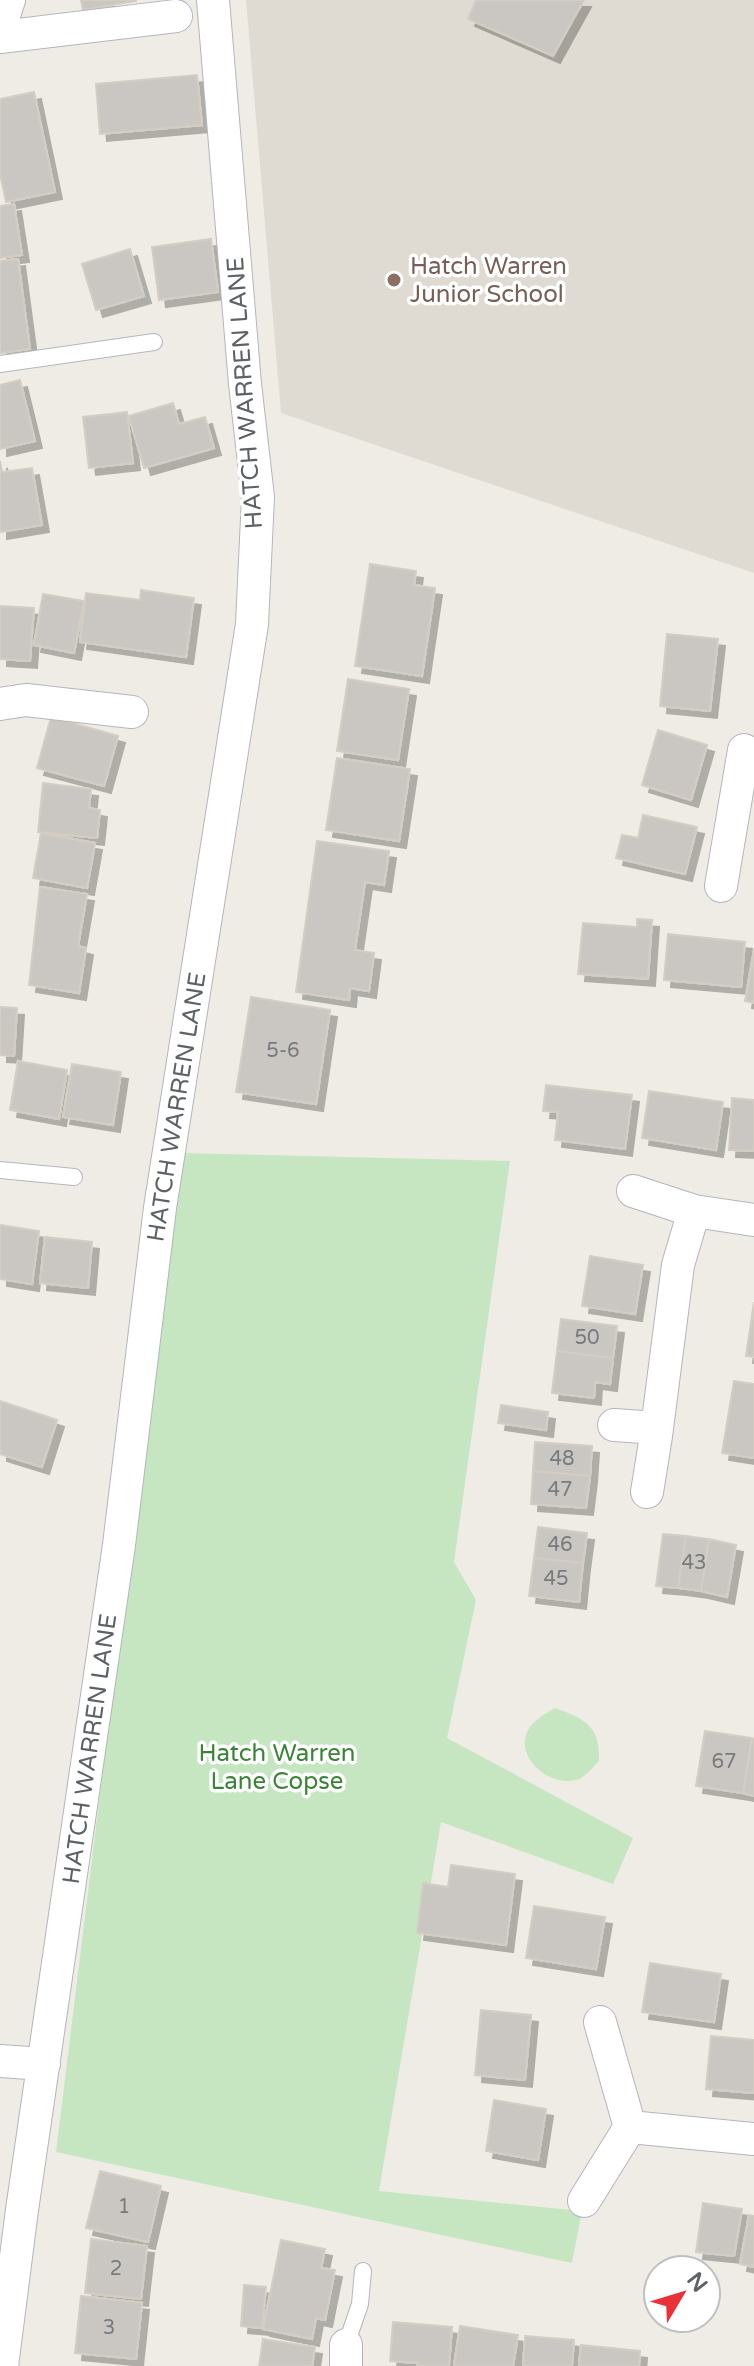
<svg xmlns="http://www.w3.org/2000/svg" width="754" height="2366" font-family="'Varela Round',sans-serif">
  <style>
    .education { fill: #dfdbd3 }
    .green { fill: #c6e6c2 }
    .building { fill: #cac7c2; stroke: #d4cdc3; stroke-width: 2; filter: url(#shadow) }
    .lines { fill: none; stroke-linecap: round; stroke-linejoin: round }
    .lane-casing { stroke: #b3b6ba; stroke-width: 18 }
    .street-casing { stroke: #b3b6ba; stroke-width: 34 }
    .lane { stroke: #fff; stroke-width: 16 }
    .street { stroke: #fff; stroke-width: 32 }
    .education-dot { fill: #8d6e63; stroke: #fff; stroke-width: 3 }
    .labels { text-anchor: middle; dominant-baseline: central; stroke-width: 7; stroke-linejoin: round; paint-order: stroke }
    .number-label { font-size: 20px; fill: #787b7d }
    .education-label { font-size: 24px; fill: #785e54; stroke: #fff; text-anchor: start }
    .street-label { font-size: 24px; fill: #5d6266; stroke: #fff }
    .park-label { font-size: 24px; fill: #3a8435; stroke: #fff }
  </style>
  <defs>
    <filter id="shadow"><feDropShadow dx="7" dy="7" stdDeviation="0" flood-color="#0004"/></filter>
  </defs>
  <rect width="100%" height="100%" fill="#efece5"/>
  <!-- education -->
  <path class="education" d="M246 0H754V573L281 413Z"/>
  <!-- green -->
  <path class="green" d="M179 1153 510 1161 454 1562 476 1600 447 1738 633 1838 613 1884 441 1822 379 2191 582 2211 572 2263 56 2152Z
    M555 1708C585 1719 600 1725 599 1761 593 1767 588 1774 581 1778 555 1791 515 1761 527 1732 532 1721 545 1714 555 1708Z"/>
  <!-- building -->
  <path class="building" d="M81 0H136V1L83 10Z
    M476 0H584L553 56 468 19Z
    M197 75 202 125 100 134 96 84Z
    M34 92 55 192 6 202 0 174V99Z
    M14 204 22 255 0 258V206Z
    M211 239 218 292 159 300 152 247Z
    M130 249 144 296 96 310 82 264Z
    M18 259 30 349 0 353V261Z
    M20 380 35 441 0 449V385Z
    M173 403 179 424 205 417 214 448 144 468 129 416Z
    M127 412 133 463 89 468 83 417Z
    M0 461 2 472 32 468 42 525 0 532Z
    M370 564 416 571 414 585 435 588 422 676 355 666Z
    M141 590 194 598 186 657 80 642 86 593 140 600Z
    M43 594 84 601 74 653 34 645Z
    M0 606 34 608 30 661 0 659Z
    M667 634 718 639 710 711 660 706Z
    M348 679 409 689 398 760 337 751Z
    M51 717 118 736 104 786 37 768Z
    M658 730 707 745 691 800 642 785Z
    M337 758 410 769 399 841 326 830Z
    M43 783 91 789 89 808 100 810 97 838 38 832Z
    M643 815 697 827 685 874 616 858 622 835 638 838Z
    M41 833 95 843 87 888 33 878Z
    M317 841 389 851 384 885 365 882 355 950 374 953 369 991 350 988 349 1000 296 992Z
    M40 887 87 894 78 946 86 948 79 993 29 985Z
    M637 919 652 920 648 979 578 974 583 923 637 927Z
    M668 934 745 942 741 987 664 980Z
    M754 950V1003L745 1001Z
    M251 997 330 1010 316 1104 236 1092Z
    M0 1007 17 1008 14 1056 0 1055Z
    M18 1061 67 1070 59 1119 10 1110Z
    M72 1064 121 1072 113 1125 63 1117Z
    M546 1085 632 1095 625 1149 555 1140 558 1112 543 1111Z
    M649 1091 723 1102 716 1150 642 1138Z
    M732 1098 754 1100V1151L729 1150Z
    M0 1225 39 1231 32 1284 0 1279Z
    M45 1237 92 1242 88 1288 40 1283Z
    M590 1256 643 1265 635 1314 582 1306Z
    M754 1302V1357L746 1356Z
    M561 1319 617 1326 613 1358 557 1351Z
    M557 1351 613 1358 610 1384 595 1382 594 1398 552 1393Z
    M734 1381 754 1384V1458L722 1453Z
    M0 1401 57 1420 42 1467 0 1454Z
    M501 1405 548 1412 546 1430 498 1423Z
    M535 1442 592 1446 590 1476 533 1471Z
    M533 1471 590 1476 586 1508 531 1504Z
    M538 1527 587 1533 583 1563 534 1558Z
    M663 1534 686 1536 678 1588 656 1586Z
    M686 1536 709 1539 701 1591 678 1588Z
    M709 1539 736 1545 727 1597 701 1591Z
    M534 1558 583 1563 579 1602 529 1596Z
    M705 1731 752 1738 743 1793 696 1786Z
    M752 1738 754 1739V1796L743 1793Z
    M451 1865 515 1874 506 1945 417 1933 423 1883 448 1887Z
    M534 1906 605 1917 596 1969 526 1958Z
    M650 1963 721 1974 714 2022 642 2012Z
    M481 2010 531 2015 525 2080 475 2075Z
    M711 2036 754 2040V2093L706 2089Z
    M494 2100 546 2109 538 2160 486 2151Z
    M100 2171 161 2186 148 2242 86 2228Z
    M703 2203 742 2209 734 2256 696 2252Z
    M749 2215 754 2216V2267L740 2264Z
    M91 2239 147 2246 141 2299 85 2293Z
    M281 2240 325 2249 321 2268 335 2270 325 2320 316 2318 312 2339 263 2329Z
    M244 2285 266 2287 262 2328 241 2326Z
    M81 2296 142 2303 136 2359 75 2353Z
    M393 2322 452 2327 449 2366H417L418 2363 390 2361Z
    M460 2326 518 2335 513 2366H454Z
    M525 2336 574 2340 572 2366H523Z
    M263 2339 315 2347 312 2366H259Z
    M581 2345 640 2351 639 2366H579Z"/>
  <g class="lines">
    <defs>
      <path id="lane" d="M0 364 154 342
        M0 1170 74 1177
        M346 2345 360 2304 363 2271"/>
      <path id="street" d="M0 27 9 0
        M0 37 176 16
        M0 704 26 700 132 712
        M721 886 744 750
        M633 1191 694 1211 754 1220
        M614 1425 657 1428
        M647 1492 656 1436 678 1265 694 1211
        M0 2061 44 2064
        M630 2127 754 2139
        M584 2201 630 2127 600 2022
        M2 2366 22 2210 119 1545 160 1208 252 624 258 497 245 384 213 0
        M346 2366V2345"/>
    </defs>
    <!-- lane casing -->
    <use href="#lane" class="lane-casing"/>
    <!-- street casing -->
    <use href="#street" class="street-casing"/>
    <!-- lane -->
    <use href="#lane" class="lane"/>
    <!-- street -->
    <use href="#street" class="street"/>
  </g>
  <!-- markers -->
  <circle class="education-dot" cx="394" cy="280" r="8"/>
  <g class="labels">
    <!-- number labels -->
    <g class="number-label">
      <text x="283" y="1051">5-6</text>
      <text x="587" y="1338">50</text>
      <text x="562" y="1459">48</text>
      <text x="560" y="1490">47</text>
      <text x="560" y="1545">46</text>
      <text x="694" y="1563">43</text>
      <text x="556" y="1579">45</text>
      <text x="724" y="1762">67</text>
      <text x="124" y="2207">1</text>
      <text x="116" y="2269">2</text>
      <text x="109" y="2328">3</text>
    </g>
    <!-- education labels -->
    <g class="education-label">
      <text x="410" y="266">Hatch Warren<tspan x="410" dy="28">Junior School</tspan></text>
    </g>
    <!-- street labels -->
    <g class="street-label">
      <text transform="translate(245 393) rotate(-94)">HATCH WARREN LANE</text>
      <text transform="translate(177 1107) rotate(-81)">HATCH WARREN LANE</text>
      <text transform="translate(90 1749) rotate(-82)">HATCH WARREN LANE</text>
    </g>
    <!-- park labels -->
    <g class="park-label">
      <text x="277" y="1753">Hatch Warren<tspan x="277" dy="28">Lane Copse</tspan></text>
    </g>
  </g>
  <!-- north arrow -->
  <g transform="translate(682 2294) rotate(52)"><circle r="38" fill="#ffffff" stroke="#bec0c2" stroke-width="2"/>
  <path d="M0-6L14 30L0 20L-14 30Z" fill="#e83237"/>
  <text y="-12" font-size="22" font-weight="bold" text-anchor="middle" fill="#5d6266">N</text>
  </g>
</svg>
